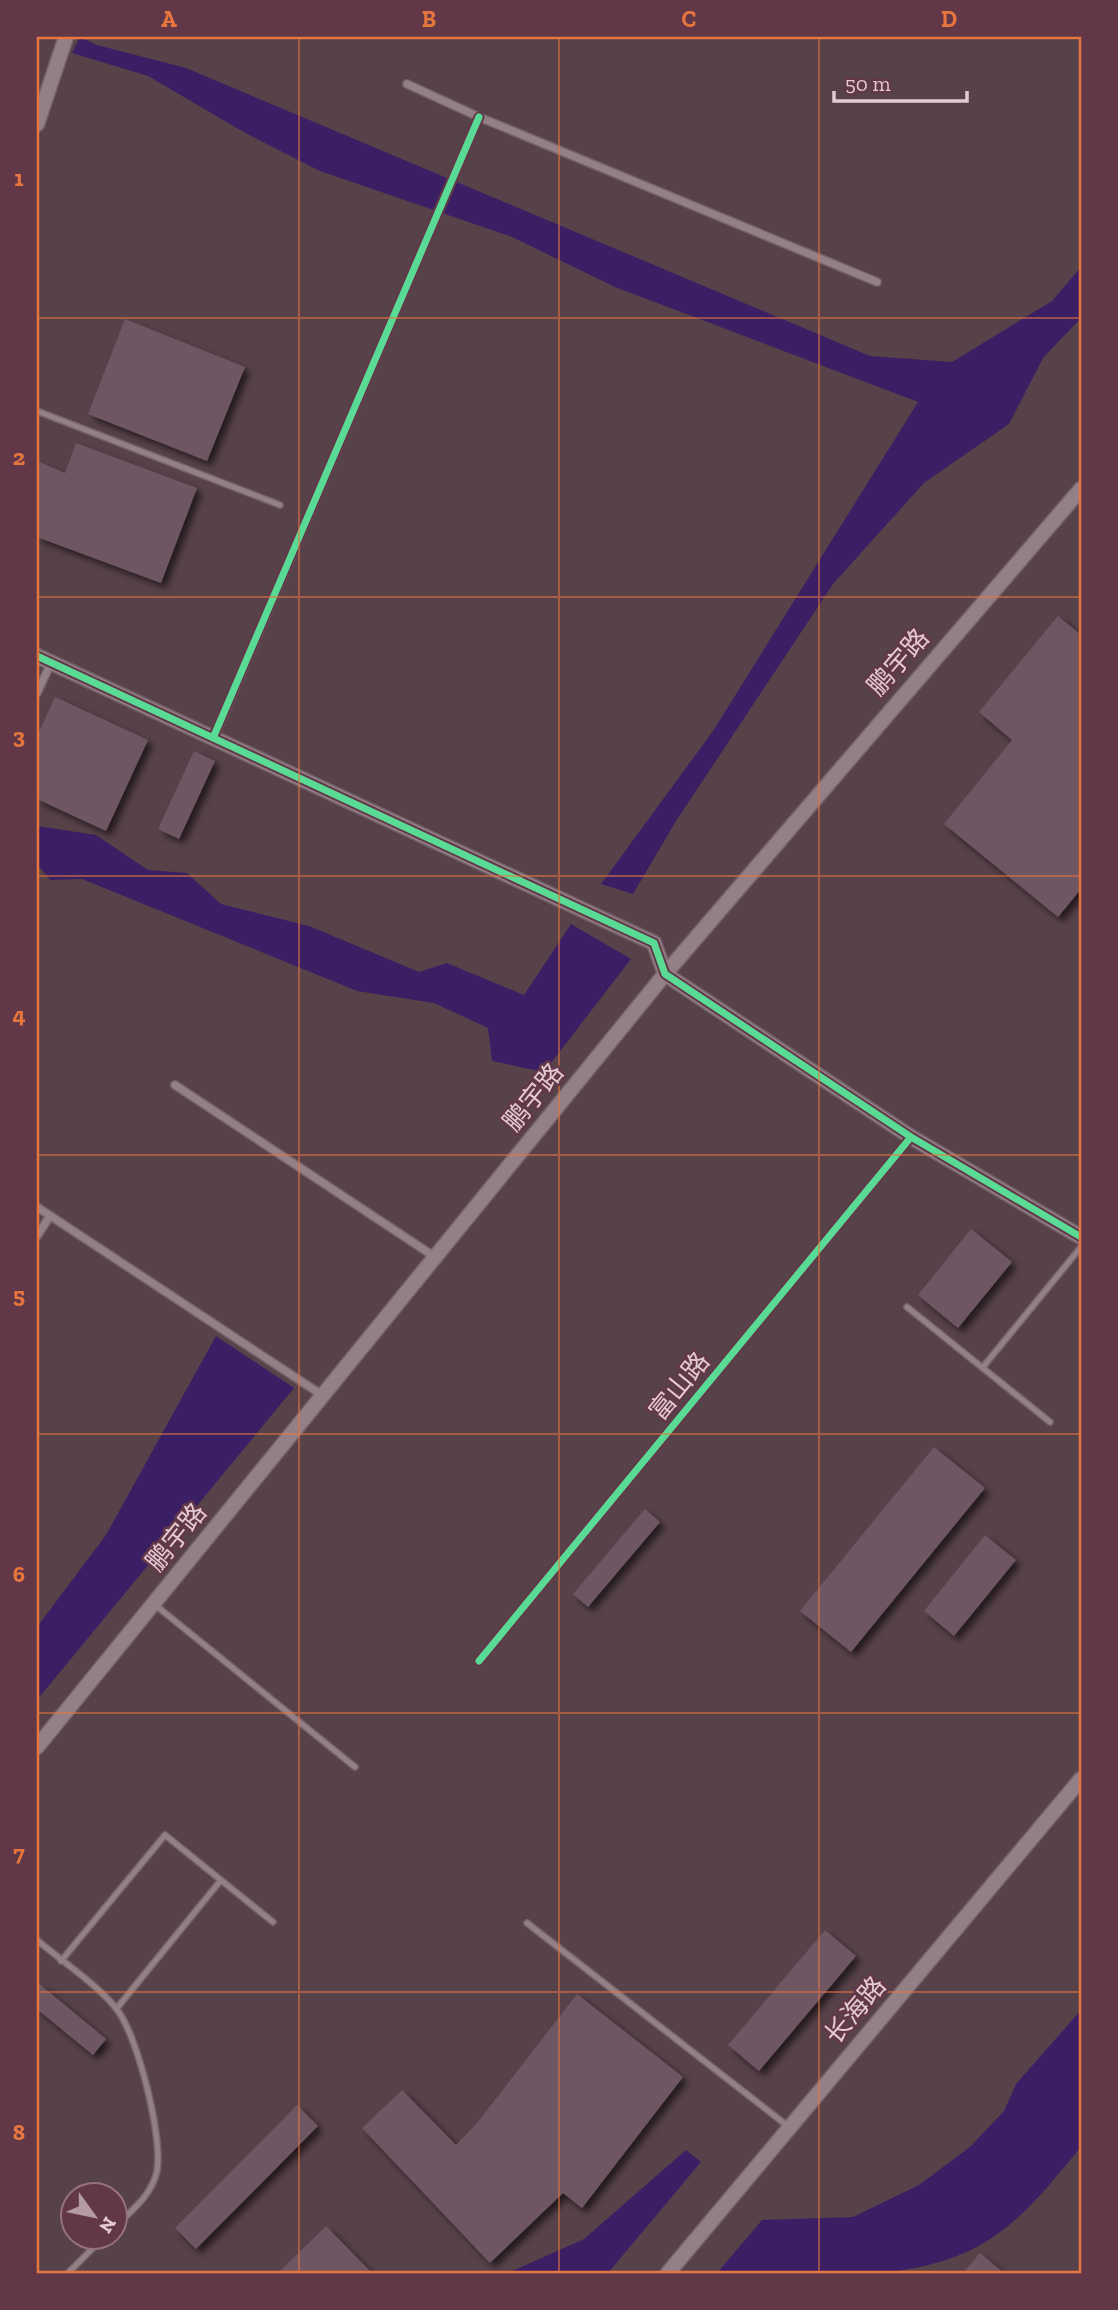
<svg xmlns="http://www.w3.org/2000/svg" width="1118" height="2310" font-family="'Zilla Slab','Noto Sans SC',serif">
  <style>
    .water { fill: #3b1f64 }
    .building { fill: #6e5664; filter: url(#shadow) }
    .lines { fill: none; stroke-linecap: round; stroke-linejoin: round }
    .lane-casing { stroke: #756269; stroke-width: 8 }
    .street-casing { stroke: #756269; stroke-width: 10 }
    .secondary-casing { stroke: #756269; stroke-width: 17 }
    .lane { stroke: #938086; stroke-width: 5 }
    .street { stroke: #938086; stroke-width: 7 }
    .secondary { stroke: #938086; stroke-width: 14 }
    .cycleway-casing { stroke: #623848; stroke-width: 11 }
    .cycleway { stroke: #5adb95; stroke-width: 7 }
    .grid { fill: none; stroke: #e7753e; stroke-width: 2; stroke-opacity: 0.55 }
    .labels { text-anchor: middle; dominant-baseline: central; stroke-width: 5; stroke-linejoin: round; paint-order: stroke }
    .street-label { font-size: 26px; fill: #e4cad3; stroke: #623848 }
    .neatline { fill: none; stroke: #e7753e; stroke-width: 2.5 }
    .grid-label { font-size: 23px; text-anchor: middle; font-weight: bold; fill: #e7753e }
  </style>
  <defs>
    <filter id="shadow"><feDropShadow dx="5" dy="5" stdDeviation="3.5" flood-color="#0009"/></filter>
  </defs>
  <rect width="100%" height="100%" fill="#58424a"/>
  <!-- water -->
  <path class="water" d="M80 37 97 45 186 68 870 356 952 362 1052 301 1081 267V318L1043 358 1009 424 924 483 833 584 676 821 633 894 601 884 713 731 918 402 615 287 512 237 320 171 247 134 148 76 72 53Z
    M37 826 96 835 148 870 187 873 221 904 309 926 419 972 447 963 524 995 571 924 631 959 544 1072 492 1061 488 1028 434 1003 357 991 82 879 50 880 37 864Z
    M216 1336 294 1388 37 1700V1627L106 1535Z
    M1081 2010V2147C1055 2178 1029 2212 996 2235 922 2289 805 2273 717 2273L762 2220 853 2217 919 2185 970 2147 1004 2111 1016 2084Z
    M686 2150 701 2162 608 2273H508L584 2239Z"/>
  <!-- building -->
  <path class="building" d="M125 319 245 367 207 461 88 414Z
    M76 443 197 488 161 583 37 537V461L65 473Z
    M1058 616 1081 635V889L1058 917 944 824 1012 740 979 712Z
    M55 697 148 740 106 831 37 799V736Z
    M194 751 215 761 179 839 158 829Z
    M971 1229 1012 1262 958 1328 918 1295Z
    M934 1447 985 1488 851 1652 800 1611Z
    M645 1509 660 1522 588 1607 573 1594Z
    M985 1535 1016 1560 954 1636 924 1611Z
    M825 1930 856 1956 759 2071 728 2045Z
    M37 1982 106 2039 93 2055 37 2009Z
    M577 1994 683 2077 582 2208 563 2193 490 2263 362 2128 402 2090 456 2145 477 2123Z
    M297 2105 318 2126 196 2249 175 2228Z
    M326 2226 372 2273H278Z
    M980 2253 1004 2273H963Z"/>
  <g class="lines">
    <defs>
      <path id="lane" d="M37 411 280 505
        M907 1307 1050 1422
        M983 1367 1081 1247
        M154 1604 355 1767
        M527 1923 789 2127
        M37 1940C59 1959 102 1988 118 2011 138 2038 163 2137 157 2171 152 2195 132 2210 116 2226
        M61 1961 165 1835 273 1922
        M117 2008 221 1880
        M68 2273 105 2236"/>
      <path id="street" d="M407 84 479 117 877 282
        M37 693 51 663
        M214 738 479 117
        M175 1085 435 1257
        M37 1207 322 1395
        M37 1236 50 1216
        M479 1661 911 1137"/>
      <path id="secondary" d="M37 124 66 37
        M37 656 654 943 665 974 911 1137 1081 1237
        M37 1747 665 974 1081 489
        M668 2273 1081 1779"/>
    </defs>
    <!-- lane casing -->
    <use href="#lane" class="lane-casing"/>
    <!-- street casing -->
    <use href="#street" class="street-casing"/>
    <!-- secondary casing -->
    <use href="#secondary" class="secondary-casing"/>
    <!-- lane -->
    <use href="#lane" class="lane"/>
    <!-- street -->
    <use href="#street" class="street"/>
    <!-- secondary -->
    <use href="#secondary" class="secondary"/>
    <defs>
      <path id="cycleway" d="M37 656 654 943 665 974 911 1137 1081 1237
        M213 738 479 117
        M479 1661 911 1137"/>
    </defs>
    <!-- cycleway casing -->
    <use href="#cycleway" class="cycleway-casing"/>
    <!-- cycleway -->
    <use href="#cycleway" class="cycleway"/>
  </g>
  <!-- grid -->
  <path class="grid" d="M299 37V2273M559 37V2273M819 37V2273M37 318H1081M37 597H1081M37 876H1081M37 1155H1081M37 1434H1081M37 1713H1081M37 1992H1081"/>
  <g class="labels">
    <!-- street labels -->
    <g class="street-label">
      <text transform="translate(898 662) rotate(-49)">鹏宇路</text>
      <text transform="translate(533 1097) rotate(-51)">鹏宇路</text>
      <text transform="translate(679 1386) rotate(-51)">富山路</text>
      <text transform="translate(176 1537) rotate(-51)">鹏宇路</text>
      <text transform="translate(855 2010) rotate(-50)">长海路</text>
    </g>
  </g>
  <!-- border -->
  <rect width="1118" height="2310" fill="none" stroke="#623848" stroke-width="77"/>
  <!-- north arrow -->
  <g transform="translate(94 2216) rotate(123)"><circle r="33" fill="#623848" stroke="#967280" stroke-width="2"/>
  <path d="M0-5L12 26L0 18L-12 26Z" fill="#b39aa3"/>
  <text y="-10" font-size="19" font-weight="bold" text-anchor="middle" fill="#e4cad3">N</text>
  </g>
  <!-- scale -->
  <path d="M834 91v10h133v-10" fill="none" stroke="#e4cad3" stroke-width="3.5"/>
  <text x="845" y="91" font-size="21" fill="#e4cad3" stroke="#623848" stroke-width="5" paint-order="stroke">50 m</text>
  <rect x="38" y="38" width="1042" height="2234" class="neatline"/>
  <g class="grid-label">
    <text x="169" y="27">A</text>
    <text x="429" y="27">B</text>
    <text x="689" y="27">C</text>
    <text x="949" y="27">D</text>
    <text x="19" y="186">1</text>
    <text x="19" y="465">2</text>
    <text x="19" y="744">3</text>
    <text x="19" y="1023">4</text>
    <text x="19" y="1303">5</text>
    <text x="19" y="1582">6</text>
    <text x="19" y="1861">7</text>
    <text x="19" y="2140">8</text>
  </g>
</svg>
